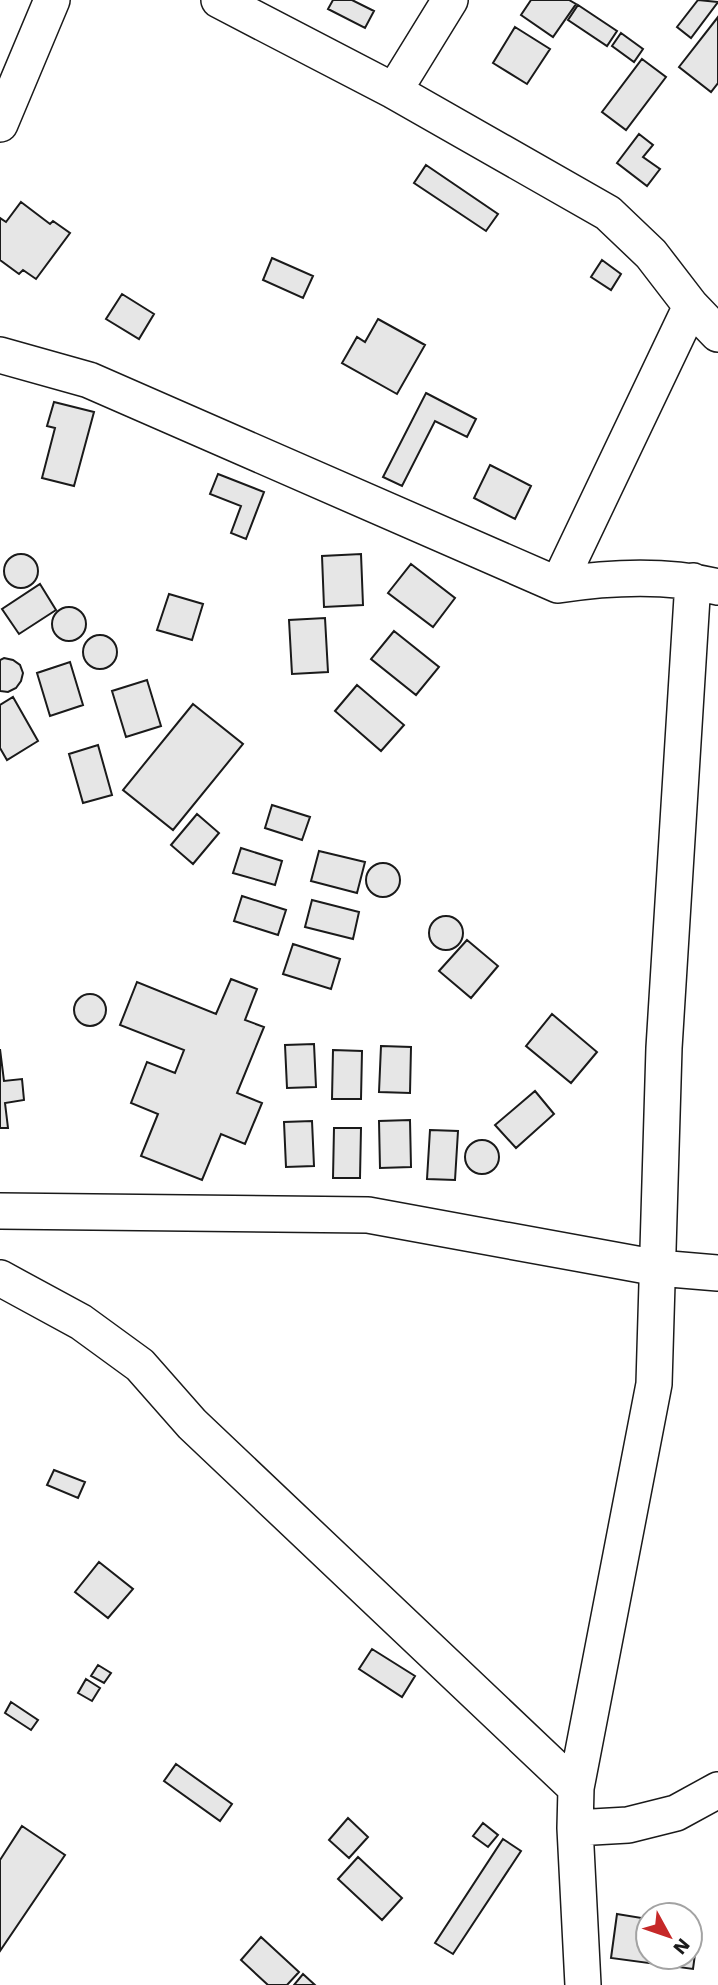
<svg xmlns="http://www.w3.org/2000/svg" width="718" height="1985" font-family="'Work Sans',sans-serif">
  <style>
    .building { fill: #e6e6e6; stroke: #1a1a1a; stroke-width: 2 }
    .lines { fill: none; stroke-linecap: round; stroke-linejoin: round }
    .minor-casing { stroke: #1a1a1a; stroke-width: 38 }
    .minor { stroke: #fff; stroke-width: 35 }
  </style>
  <rect width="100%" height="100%" fill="#fff"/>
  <!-- building -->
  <path class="building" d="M333 0H352L374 11 365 28 328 9Z
    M531 0H569L576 4 553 37 521 15Z
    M698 0 718 2 691 38 677 27Z
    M578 5 617 31 607 46 568 20Z
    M718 17V83L711 92 679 67Z
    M515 27 550 49 527 84 493 63Z
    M621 33 643 49 634 62 612 46Z
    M642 59 666 77 626 130 602 112Z
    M639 134 653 145 643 157 660 169 647 186 617 163Z
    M426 165 498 214 486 231 414 183Z
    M21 202 50 224 53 221 70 233 36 279 23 270 19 274 0 260V218L6 222Z
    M272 258 313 276 303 298 263 280Z
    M602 260 621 274 611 290 591 277Z
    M122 294 154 314 139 339 106 319Z
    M378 319 425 345 397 394 342 363 357 337 365 342Z
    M426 393 476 419 467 437 435 421 402 486 383 477Z
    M54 402 94 412 74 486 42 478 55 428 47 426Z
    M490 465 531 486 515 519 474 498Z
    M218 474 264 492 246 539 231 533 241 506 210 494Z
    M361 554 363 605 324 607 322 556Z
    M4 571a17 17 0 1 1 34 0a17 17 0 1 1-34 0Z
    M411 564 455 598 433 627 388 593Z
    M40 584 56 610 19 634 2 609Z
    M169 594 203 604 192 640 157 630Z
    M52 624a17 17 0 1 1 34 0a17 17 0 1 1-34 0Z
    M325 618 328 672 292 674 289 620Z
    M394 631 439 667 416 695 371 659Z
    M83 652a17 17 0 1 1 34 0a17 17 0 1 1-34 0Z
    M4 658 13 660 20 665 23 673 21 681 16 688 8 692 0 691V660Z
    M70 662 83 705 50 716 37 673Z
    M147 680 161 726 126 737 112 691Z
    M357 685 404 725 381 751 335 711Z
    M13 697 38 741 7 760 0 748V705Z
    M193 704 243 744 173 830 123 790Z
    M98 745 112 795 83 803 69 754Z
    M272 805 310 817 302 840 265 828Z
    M197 814 219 833 193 864 171 845Z
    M241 848 282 861 275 885 233 873Z
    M319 851 365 862 357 893 311 881Z
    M366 880a17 17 0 1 1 34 0a17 17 0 1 1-34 0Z
    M242 896 286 910 278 935 234 921Z
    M312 900 359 912 353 939 305 927Z
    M429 933a17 17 0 1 1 34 0a17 17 0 1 1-34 0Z
    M467 940 498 966 471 998 439 971Z
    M293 944 340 959 331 989 283 974Z
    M231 979 257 989 245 1020 264 1027 237 1093 262 1103 245 1144 221 1134 202 1180 141 1156 158 1114 131 1103 147 1062 175 1073 184 1050 120 1025 137 982 216 1014Z
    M74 1010a16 16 0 1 1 32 0a16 16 0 1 1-32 0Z
    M552 1014 597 1052 571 1083 526 1046Z
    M314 1044 316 1087 287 1088 285 1045Z
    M381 1046 411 1047 410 1093 379 1092Z
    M0 1049 4 1081 22 1079 24 1100 5 1103 8 1128H0Z
    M333 1050 362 1051 361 1099H332Z
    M535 1091 554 1114 516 1148 495 1125Z
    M410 1120 411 1167 380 1168 379 1121Z
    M312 1121 314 1166 286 1167 284 1122Z
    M334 1128H361L360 1178H333Z
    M430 1130 458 1131 455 1180 427 1179Z
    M465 1157a17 17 0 1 1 34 0a17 17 0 1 1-34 0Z
    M54 1470 85 1482 78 1498 47 1485Z
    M99 1562 133 1589 108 1618 75 1592Z
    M372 1649 415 1676 402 1697 359 1669Z
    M98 1665 111 1673 104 1683 91 1676Z
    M86 1679 100 1688 92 1701 78 1693Z
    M11 1702 38 1720 31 1730 5 1713Z
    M176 1764 232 1804 220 1821 164 1781Z
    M348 1818 368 1837 349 1858 329 1840Z
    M483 1823 498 1835 488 1847 473 1836Z
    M22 1826 65 1855 0 1951V1860Z
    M503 1839 521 1851 453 1954 435 1943Z
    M358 1857 402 1898 382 1920 338 1879Z
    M617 1914 648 1919V1957H690V1924L699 1925 693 1969 611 1958Z
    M261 1937 299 1972 287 1985H268L241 1960Z
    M303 1974 315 1985H294Z"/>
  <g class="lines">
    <defs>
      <path id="minor" d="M219 0 394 91 608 213 651 254 691 306 558 585
        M394 91 450 0
        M0 124 52 0
        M691 306 718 334
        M0 355 89 380 558 585C611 577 666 574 718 587
        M0 1211 368 1215 658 1268 718 1273
        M0 1278 81 1322 140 1365 192 1424 576 1788
        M575 1828 628 1825 676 1813 718 1790
        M583 1985 575 1828 576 1788 654 1384 664 1048 693 581"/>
    </defs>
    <!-- minor casing -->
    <use href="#minor" class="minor-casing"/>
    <!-- minor -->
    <use href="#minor" class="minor"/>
  </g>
  <!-- north arrow -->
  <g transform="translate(669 1936) rotate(130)"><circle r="33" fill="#ffffff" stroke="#a3a3a3" stroke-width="2"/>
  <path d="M0-5L12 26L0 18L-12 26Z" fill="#c62828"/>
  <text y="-10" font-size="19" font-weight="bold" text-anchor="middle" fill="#1a1a1a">N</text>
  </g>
</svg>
